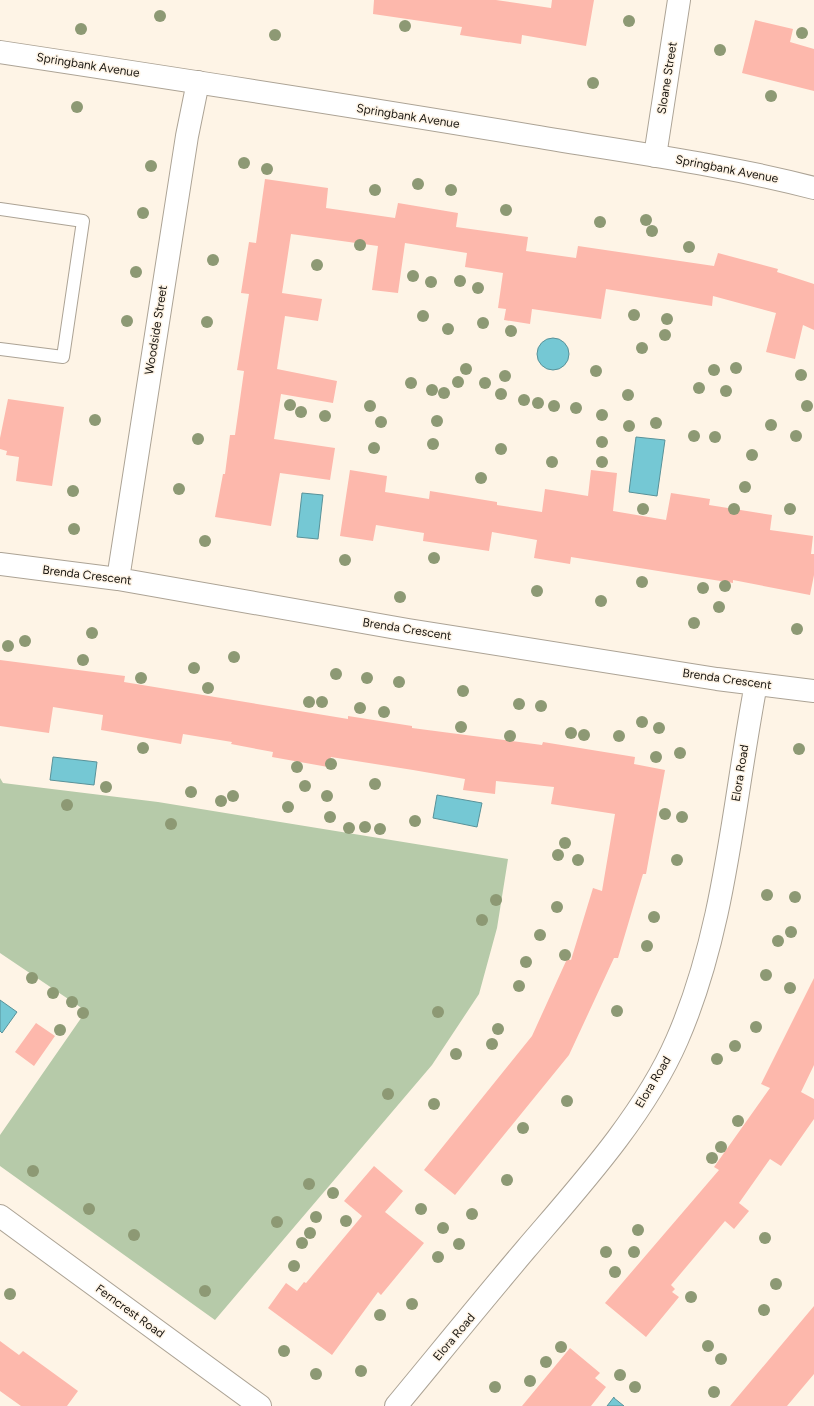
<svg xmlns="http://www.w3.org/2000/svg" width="814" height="1406" font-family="Figtree,sans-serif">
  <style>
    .green { fill: #b6caa9 }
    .water { fill: #75c8d4; stroke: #599299 }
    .building { fill: #fdb8ac }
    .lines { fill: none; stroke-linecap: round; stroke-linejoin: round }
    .lane-casing { stroke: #aca395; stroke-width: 14 }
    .street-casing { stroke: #aca395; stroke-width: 24 }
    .secondary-casing { stroke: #aca395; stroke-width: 24 }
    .lane { stroke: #fff; stroke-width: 12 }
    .street { stroke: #fff; stroke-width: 22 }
    .secondary { stroke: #fff; stroke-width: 22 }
    .tree { fill: #8d9974 }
    .labels { text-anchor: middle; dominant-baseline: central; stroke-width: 3; stroke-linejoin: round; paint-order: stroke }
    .street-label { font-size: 12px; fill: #17140f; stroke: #fef4e6 }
  </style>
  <rect width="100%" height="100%" fill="#fef4e6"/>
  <!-- green -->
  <path class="green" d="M0 778 3 783 158 802 508 859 497 928 479 994 432 1065 215 1320 0 1166V1135L86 1011 0 953Z"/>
  <!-- water -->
  <path class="water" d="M537 354a16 16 0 1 1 32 0a16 16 0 1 1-32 0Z
    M636 437 665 440 657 496 629 492Z
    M302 493 323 495 318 539 297 537Z
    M53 757 97 762 94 785 50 780Z
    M437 795 482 803 477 827 433 818Z
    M0 1000 17 1012 2 1033 0 1031Z
    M614 1397V1398L624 1406H607Z"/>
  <!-- building -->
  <path class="building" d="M374 0H496L551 8 552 0H594L586 46 522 35 521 44 460 35 462 27 373 14Z
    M755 20 793 29 790 42 814 49V91L742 73Z
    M265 179 328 188 326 208 395 218 398 203 458 213 456 227 528 237 526 251 576 258 578 246 714 266 718 253 778 269 777 272 814 284V330L803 325 795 359 766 352 776 313 713 296 712 306 606 289 601 319 532 309 530 324 504 320 506 309 498 308 503 273 465 267 467 253 405 243 398 293 372 290 378 246 291 234 282 293 322 299 318 321 285 316 277 369 337 381 333 403 281 394 274 439 335 448 330 480 280 473 271 526 215 517 223 474H225L230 435H235L244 371 237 370 249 294 241 293 249 242 256 243Z
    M8 399 64 407 52 486 16 481 19 457 6 455 7 451 0 449V438Z
    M350 470 387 476 385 492 429 499 430 491 497 502V505L542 512 545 489 588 496 591 470 617 473 613 511 666 520 671 493 710 499 709 505 772 515 770 530 813 536 811 554H814V575L810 595 733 580V583L571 557 570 564 534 558 537 540 492 532 489 551 423 541 424 533 376 525 373 541 340 536Z
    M0 660 125 676 124 682 348 719V716L412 726V728L542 745 543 742 635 757 634 764 665 770 646 874H643L618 958H614L569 1055 455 1195 424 1170 532 1036 567 959 571 960 593 888 602 891 615 814 551 804 554 787 496 781 495 794 463 790 465 779 413 770 331 757 328 767 272 757 273 752 231 744 232 742 183 734 181 744 101 730 103 715 53 707 49 733 0 726Z
    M814 978V1065L801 1092 814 1099V1119L781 1166 770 1159 739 1203 749 1211 734 1229 725 1221 671 1285 675 1289 672 1292 679 1297 646 1337 605 1303 719 1170 714 1167 770 1088 761 1084Z
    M36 1023 55 1036 34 1066 15 1052Z
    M374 1166 403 1191 385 1212 424 1243 381 1295 378 1292 332 1355 268 1308 286 1283 297 1291 304 1282 306 1283 362 1216 344 1201Z
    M814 1306V1374L787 1406H730Z
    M0 1341 19 1355 23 1351 78 1391 67 1406H21L0 1391Z
    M570 1348 600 1373 595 1378 606 1387 591 1406H522Z"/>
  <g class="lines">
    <defs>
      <path id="lane" d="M0 209 83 221 63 357 0 349"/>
      <path id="street" d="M655 156 679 0
        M0 564 118 579 408 630 717 679 814 691
        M118 579 187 136 198 82
        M0 1216 260 1406
        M396 1406C439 1354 482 1301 526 1249 579 1187 644 1116 677 1040 726 928 733 803 756 684"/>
      <path id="secondary" d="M0 52C178 79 355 106 533 136 627 152 722 164 814 188"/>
    </defs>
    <!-- lane casing -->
    <use href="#lane" class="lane-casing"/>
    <!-- street casing -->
    <use href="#street" class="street-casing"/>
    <!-- secondary casing -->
    <use href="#secondary" class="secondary-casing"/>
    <!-- lane -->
    <use href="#lane" class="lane"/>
    <!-- street -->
    <use href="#street" class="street"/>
    <!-- secondary -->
    <use href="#secondary" class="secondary"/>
  </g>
  <!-- trees -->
  <g class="tree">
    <circle cx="160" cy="16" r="6"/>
    <circle cx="629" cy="21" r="6"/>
    <circle cx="405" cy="26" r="6"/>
    <circle cx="81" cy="29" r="6"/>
    <circle cx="802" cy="33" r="6"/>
    <circle cx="275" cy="35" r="6"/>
    <circle cx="720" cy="50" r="6"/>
    <circle cx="593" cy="83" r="6"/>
    <circle cx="771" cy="96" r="6"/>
    <circle cx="77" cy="107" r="6"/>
    <circle cx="244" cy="163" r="6"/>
    <circle cx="151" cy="166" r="6"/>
    <circle cx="267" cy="169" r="6"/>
    <circle cx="418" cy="184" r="6"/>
    <circle cx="375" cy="190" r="6"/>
    <circle cx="451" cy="190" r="6"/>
    <circle cx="506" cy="210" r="6"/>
    <circle cx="143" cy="213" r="6"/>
    <circle cx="646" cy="220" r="6"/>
    <circle cx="600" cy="222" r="6"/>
    <circle cx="652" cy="231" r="6"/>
    <circle cx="360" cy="245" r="6"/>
    <circle cx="689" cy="247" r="6"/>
    <circle cx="213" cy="260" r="6"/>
    <circle cx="317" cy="265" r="6"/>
    <circle cx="136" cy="272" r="6"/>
    <circle cx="413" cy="276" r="6"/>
    <circle cx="460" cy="281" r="6"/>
    <circle cx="431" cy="282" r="6"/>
    <circle cx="478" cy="288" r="6"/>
    <circle cx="634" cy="315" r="6"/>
    <circle cx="423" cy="316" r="6"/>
    <circle cx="667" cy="319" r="6"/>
    <circle cx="127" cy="321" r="6"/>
    <circle cx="207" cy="322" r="6"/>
    <circle cx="483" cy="323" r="6"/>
    <circle cx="448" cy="329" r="6"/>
    <circle cx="511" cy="331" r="6"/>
    <circle cx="665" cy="335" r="6"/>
    <circle cx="642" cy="348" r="6"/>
    <circle cx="736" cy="368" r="6"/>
    <circle cx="466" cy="369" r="6"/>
    <circle cx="714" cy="370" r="6"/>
    <circle cx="596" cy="371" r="6"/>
    <circle cx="801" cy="375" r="6"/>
    <circle cx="505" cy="376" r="6"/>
    <circle cx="458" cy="382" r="6"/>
    <circle cx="411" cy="383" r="6"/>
    <circle cx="485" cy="383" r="6"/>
    <circle cx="699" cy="388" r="6"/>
    <circle cx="432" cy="390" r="6"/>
    <circle cx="726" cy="391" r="6"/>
    <circle cx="444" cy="393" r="6"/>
    <circle cx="501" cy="394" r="6"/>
    <circle cx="628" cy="395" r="6"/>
    <circle cx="524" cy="400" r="6"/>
    <circle cx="538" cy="403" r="6"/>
    <circle cx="290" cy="405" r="6"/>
    <circle cx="370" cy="406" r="6"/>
    <circle cx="554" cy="406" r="6"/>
    <circle cx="807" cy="406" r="6"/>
    <circle cx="576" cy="408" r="6"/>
    <circle cx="301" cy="412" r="6"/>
    <circle cx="602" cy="415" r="6"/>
    <circle cx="325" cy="416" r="6"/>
    <circle cx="95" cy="420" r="6"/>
    <circle cx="437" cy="421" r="6"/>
    <circle cx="381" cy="422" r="6"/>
    <circle cx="656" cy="423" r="6"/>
    <circle cx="771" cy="425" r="6"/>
    <circle cx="629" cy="426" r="6"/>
    <circle cx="694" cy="436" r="6"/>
    <circle cx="796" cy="436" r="6"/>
    <circle cx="715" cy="437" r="6"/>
    <circle cx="198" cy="439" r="6"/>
    <circle cx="602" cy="442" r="6"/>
    <circle cx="433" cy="444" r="6"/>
    <circle cx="374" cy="448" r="6"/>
    <circle cx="501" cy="449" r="6"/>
    <circle cx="752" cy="455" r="6"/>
    <circle cx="552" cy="462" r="6"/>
    <circle cx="602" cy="462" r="6"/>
    <circle cx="481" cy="478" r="6"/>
    <circle cx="745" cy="487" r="6"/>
    <circle cx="179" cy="489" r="6"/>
    <circle cx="73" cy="491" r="6"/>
    <circle cx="643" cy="509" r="6"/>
    <circle cx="734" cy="509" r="6"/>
    <circle cx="790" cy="509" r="6"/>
    <circle cx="74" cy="529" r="6"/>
    <circle cx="205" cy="541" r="6"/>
    <circle cx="434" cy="558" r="6"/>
    <circle cx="345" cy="560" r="6"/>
    <circle cx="642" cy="582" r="6"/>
    <circle cx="725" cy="586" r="6"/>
    <circle cx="703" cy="588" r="6"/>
    <circle cx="537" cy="591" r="6"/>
    <circle cx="400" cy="597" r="6"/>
    <circle cx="601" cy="601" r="6"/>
    <circle cx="719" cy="607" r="6"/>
    <circle cx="694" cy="623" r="6"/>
    <circle cx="797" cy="629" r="6"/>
    <circle cx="92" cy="633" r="6"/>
    <circle cx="25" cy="641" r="6"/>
    <circle cx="8" cy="646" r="6"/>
    <circle cx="234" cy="657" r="6"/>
    <circle cx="83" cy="660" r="6"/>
    <circle cx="194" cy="668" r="6"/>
    <circle cx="336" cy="674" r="6"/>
    <circle cx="141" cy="678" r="6"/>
    <circle cx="367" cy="678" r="6"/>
    <circle cx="399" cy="682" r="6"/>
    <circle cx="208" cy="688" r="6"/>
    <circle cx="463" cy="691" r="6"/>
    <circle cx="309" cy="702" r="6"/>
    <circle cx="322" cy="702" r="6"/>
    <circle cx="519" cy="704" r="6"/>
    <circle cx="541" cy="706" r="6"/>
    <circle cx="360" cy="708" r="6"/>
    <circle cx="384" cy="712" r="6"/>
    <circle cx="642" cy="722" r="6"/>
    <circle cx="461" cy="727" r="6"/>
    <circle cx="659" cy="728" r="6"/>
    <circle cx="571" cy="733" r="6"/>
    <circle cx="584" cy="735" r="6"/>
    <circle cx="510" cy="736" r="6"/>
    <circle cx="619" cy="736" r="6"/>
    <circle cx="143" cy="748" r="6"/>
    <circle cx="799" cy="749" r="6"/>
    <circle cx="680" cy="753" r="6"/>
    <circle cx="656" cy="757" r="6"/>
    <circle cx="331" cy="764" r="6"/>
    <circle cx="297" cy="767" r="6"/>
    <circle cx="375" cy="784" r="6"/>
    <circle cx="305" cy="786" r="6"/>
    <circle cx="106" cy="787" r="6"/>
    <circle cx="191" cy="792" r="6"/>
    <circle cx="233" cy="796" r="6"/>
    <circle cx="327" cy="796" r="6"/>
    <circle cx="221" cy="801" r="6"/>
    <circle cx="67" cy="805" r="6"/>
    <circle cx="288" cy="807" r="6"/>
    <circle cx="665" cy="814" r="6"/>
    <circle cx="330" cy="817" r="6"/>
    <circle cx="682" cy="817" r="6"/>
    <circle cx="415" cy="821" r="6"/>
    <circle cx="171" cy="824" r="6"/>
    <circle cx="365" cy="827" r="6"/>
    <circle cx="349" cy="828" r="6"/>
    <circle cx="380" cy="829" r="6"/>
    <circle cx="565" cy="843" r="6"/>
    <circle cx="558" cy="855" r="6"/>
    <circle cx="578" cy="860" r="6"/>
    <circle cx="677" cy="860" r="6"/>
    <circle cx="767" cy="895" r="6"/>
    <circle cx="795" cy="897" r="6"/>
    <circle cx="496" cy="900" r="6"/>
    <circle cx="557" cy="907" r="6"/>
    <circle cx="654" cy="917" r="6"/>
    <circle cx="482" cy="920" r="6"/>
    <circle cx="791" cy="932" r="6"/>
    <circle cx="540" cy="935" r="6"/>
    <circle cx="778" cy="941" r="6"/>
    <circle cx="647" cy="946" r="6"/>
    <circle cx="565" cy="955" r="6"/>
    <circle cx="526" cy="962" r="6"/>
    <circle cx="766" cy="975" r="6"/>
    <circle cx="32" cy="978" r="6"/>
    <circle cx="519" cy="986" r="6"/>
    <circle cx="790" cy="988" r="6"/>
    <circle cx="53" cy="993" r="6"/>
    <circle cx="72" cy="1002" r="6"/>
    <circle cx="617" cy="1011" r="6"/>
    <circle cx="438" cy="1012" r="6"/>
    <circle cx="83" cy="1013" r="6"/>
    <circle cx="756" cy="1027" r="6"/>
    <circle cx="498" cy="1029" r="6"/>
    <circle cx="60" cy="1030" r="6"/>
    <circle cx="492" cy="1044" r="6"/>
    <circle cx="735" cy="1046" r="6"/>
    <circle cx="456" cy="1054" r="6"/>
    <circle cx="717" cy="1059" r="6"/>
    <circle cx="388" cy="1094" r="6"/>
    <circle cx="567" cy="1101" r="6"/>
    <circle cx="434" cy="1104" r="6"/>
    <circle cx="738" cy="1121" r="6"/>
    <circle cx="523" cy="1128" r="6"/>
    <circle cx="721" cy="1147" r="6"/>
    <circle cx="712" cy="1158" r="6"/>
    <circle cx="33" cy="1171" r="6"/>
    <circle cx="507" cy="1180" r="6"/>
    <circle cx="309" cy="1184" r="6"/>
    <circle cx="333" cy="1193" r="6"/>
    <circle cx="89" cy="1209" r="6"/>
    <circle cx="421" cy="1209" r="6"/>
    <circle cx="472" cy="1214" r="6"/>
    <circle cx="316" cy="1217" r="6"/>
    <circle cx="346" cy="1221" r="6"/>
    <circle cx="277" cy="1222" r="6"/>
    <circle cx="443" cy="1228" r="6"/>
    <circle cx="638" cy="1230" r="6"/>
    <circle cx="310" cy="1233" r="6"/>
    <circle cx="134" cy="1235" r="6"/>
    <circle cx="765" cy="1238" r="6"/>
    <circle cx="302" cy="1243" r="6"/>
    <circle cx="459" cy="1244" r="6"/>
    <circle cx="606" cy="1252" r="6"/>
    <circle cx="634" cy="1252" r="6"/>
    <circle cx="438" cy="1257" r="6"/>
    <circle cx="294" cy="1266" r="6"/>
    <circle cx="615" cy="1272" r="6"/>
    <circle cx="776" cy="1284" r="6"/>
    <circle cx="205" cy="1291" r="6"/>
    <circle cx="10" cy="1294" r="6"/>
    <circle cx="691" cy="1297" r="6"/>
    <circle cx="412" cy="1304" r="6"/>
    <circle cx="764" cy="1310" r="6"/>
    <circle cx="380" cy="1315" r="6"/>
    <circle cx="708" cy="1346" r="6"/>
    <circle cx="561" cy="1347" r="6"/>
    <circle cx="284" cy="1351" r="6"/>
    <circle cx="721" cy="1359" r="6"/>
    <circle cx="546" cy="1362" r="6"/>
    <circle cx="361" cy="1371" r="6"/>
    <circle cx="316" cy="1374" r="6"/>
    <circle cx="620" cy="1375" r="6"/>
    <circle cx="530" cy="1381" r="6"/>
    <circle cx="495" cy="1387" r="6"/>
    <circle cx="635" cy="1387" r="6"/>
    <circle cx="714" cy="1392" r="6"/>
  </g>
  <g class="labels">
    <!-- street labels -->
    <g class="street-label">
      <text transform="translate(88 65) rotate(9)">Springbank Avenue</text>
      <text transform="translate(667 78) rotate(-81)">Sloane Street</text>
      <text transform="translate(408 116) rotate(9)">Springbank Avenue</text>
      <text transform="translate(727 169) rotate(11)">Springbank Avenue</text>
      <text transform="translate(156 330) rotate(-81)">Woodside Street</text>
      <text transform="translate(87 575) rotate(7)">Brenda Crescent</text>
      <text transform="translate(407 629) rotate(9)">Brenda Crescent</text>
      <text transform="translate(727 679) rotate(8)">Brenda Crescent</text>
      <text transform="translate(740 773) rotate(-81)">Elora Road</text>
      <text transform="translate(653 1082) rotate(-59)">Elora Road</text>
      <text transform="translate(130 1311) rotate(36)">Ferncrest Road</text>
      <text transform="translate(454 1337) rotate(-50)">Elora Road</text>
    </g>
  </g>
</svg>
